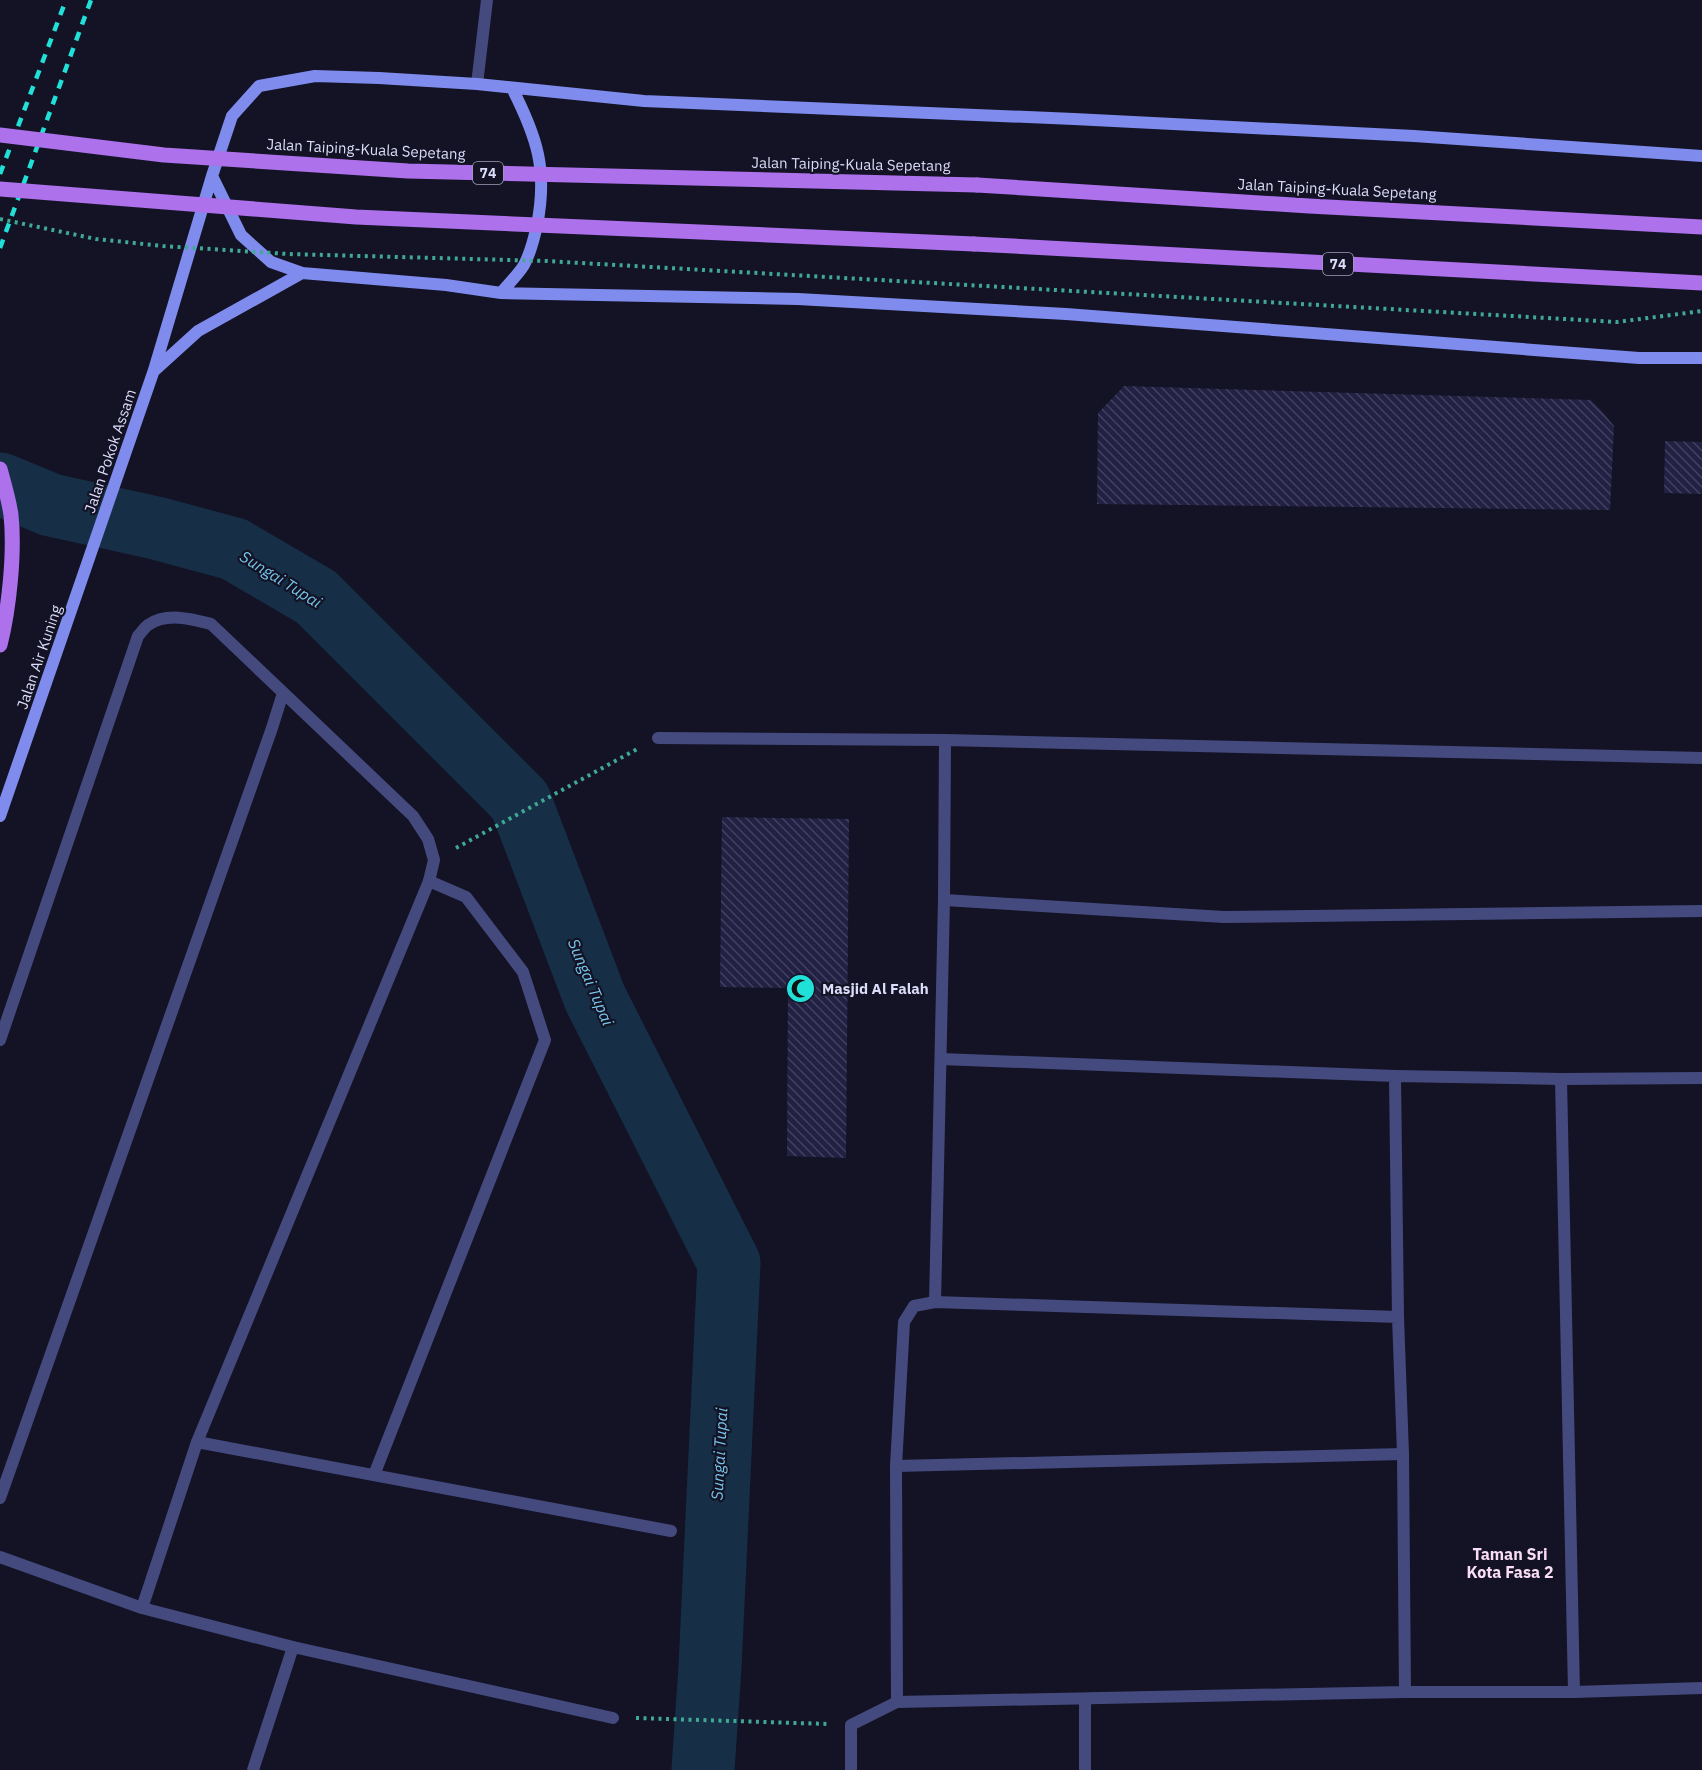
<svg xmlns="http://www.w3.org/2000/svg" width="1702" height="1770" font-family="'IBM Plex Sans',sans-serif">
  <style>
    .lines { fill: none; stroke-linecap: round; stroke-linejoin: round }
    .river { stroke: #162f46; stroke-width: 63 }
    .building { fill: url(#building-back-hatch) }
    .path { stroke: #40a994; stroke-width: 4; stroke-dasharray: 3 4.5; stroke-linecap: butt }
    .lane { stroke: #444a7e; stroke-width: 12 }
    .street { stroke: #444a7e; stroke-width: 12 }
    .secondary { stroke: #7f8ced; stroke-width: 12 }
    .primary { stroke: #ac71eb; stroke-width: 15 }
    .rail { stroke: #21e0d8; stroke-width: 4.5; stroke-dasharray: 9 8; stroke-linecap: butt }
    .path-bridge { stroke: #40a994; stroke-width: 4; stroke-dasharray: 3 4.5; stroke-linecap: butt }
    .primary-bridge { stroke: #ac71eb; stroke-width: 15 }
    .labels { text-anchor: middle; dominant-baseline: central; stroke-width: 4.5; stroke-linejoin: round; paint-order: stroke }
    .shield { fill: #131325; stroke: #a0a0ba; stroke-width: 1.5 }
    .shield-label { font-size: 14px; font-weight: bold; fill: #dcdcfa }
    .street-label { font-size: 15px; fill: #dcdcfa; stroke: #131325 }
    .poi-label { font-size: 15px; font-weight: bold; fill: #dcdcfa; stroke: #131325; text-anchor: start }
    .water-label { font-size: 16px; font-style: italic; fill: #77c7ec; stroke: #131325 }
    .neighbourhood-label { font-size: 16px; font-weight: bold; fill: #faddf4; stroke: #131325 }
  </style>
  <defs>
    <pattern id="building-back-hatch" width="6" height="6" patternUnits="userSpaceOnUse" patternTransform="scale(1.5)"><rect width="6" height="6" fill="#232143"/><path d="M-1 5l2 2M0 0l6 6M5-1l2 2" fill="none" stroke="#42415f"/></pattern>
  </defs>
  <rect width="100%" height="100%" fill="#131325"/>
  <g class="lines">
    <!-- river -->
    <path class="river" d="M0 484 51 505 156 528 234 549 316 597 520 801 595 998 729 1263 710 1667 703 1770"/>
  </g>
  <!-- building -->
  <path class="building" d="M1124 386 1591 400 1601 410 1614 426 1610 510 1097 504 1098 413Z
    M1665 441 1702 442V494L1664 493Z
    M722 817 849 819 846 1158 787 1156 788 988 720 987Z"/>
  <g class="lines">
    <!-- path -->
    <path class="path" d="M456 848 639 748
      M636 1718 829 1724"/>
    <!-- lane -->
    <path class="lane" d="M944 900 1224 917 1702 911
      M1561 1079 1574 1692
      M197 1442 671 1531
      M896 1466 1403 1454
      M374 1475 545 1040 523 972 466 897 429 881
      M0 1498 272 728 283 693"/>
    <!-- street -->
    <path class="street" d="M477 84 487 0
      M658 738 945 740 1702 758
      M0 1040 138 636C141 633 145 627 148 625 167 612 192 619 211 624L413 816 428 839 434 860 429 881 197 1442 142 1608
      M941 1059 1395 1076 1561 1079 1702 1078
      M1395 1076 1398 1317 1403 1454 1405 1692
      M935 1302 1398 1317
      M0 1557 142 1608 293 1647 613 1718
      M897 1702 896 1466 904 1322 914 1306 935 1302 944 900 945 740
      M253 1770 293 1647
      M851 1770V1725L897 1702 1405 1692H1574L1702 1688
      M1085 1770V1699"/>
    <!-- secondary -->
    <path class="secondary" d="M212 176 241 235 271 262 302 273 446 285 501 293 798 299 1066 314 1639 358H1702
      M501 293C508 284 518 275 524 265 531 252 534 239 537 225 548 170 537 137 512 88
      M155 370 198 331 302 273
      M0 816 154 370 212 176 232 116 259 86 315 76 379 78 477 84 644 101 1074 119 1414 136 1702 156"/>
    <!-- primary -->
    <path class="primary" d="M977 185 1309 206 1702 227
      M974 244 1702 283
      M0 469C4 484 9 500 11 515 15 553 9 609 0 645"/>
    <!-- rail -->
    <path class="rail" d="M0 174 66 0
      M0 248 91 0"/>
    <!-- path-bridge -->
    <path class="path-bridge" d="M0 219 96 239 163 246 288 254 546 261 1617 322 1702 311"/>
    <!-- primary-bridge -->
    <path class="primary-bridge" d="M0 135 164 155 408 171 977 185
      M0 189 356 217 974 244"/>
  </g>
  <!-- icons -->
  <defs>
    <symbol id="mosque-disc" viewBox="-11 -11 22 22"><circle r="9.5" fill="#21e0d8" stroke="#131325"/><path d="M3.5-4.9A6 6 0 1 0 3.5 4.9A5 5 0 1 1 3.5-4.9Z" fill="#111"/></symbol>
  </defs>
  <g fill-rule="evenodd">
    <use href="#mosque-disc" x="784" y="972" width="33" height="33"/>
  </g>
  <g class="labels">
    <!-- shield labels -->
    <g class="shield">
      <rect x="473" y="162" width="30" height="22" rx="4.5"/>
      <rect x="1323" y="253" width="30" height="22" rx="4.5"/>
    </g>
    <g class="shield-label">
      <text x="488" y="173">74</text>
      <text x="1338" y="264">74</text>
    </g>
    <!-- street labels -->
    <g class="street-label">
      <text transform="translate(366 149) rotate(3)">Jalan Taiping-Kuala Sepetang</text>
      <text transform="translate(851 164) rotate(1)">Jalan Taiping-Kuala Sepetang</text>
      <text transform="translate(1337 189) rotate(3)">Jalan Taiping-Kuala Sepetang</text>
      <text transform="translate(110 451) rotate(-71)">Jalan Pokok Assam</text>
      <text transform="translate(39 657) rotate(-71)">Jalan Air Kuning</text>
    </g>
    <!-- poi labels -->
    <g class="poi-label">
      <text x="822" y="988">Masjid Al Falah</text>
    </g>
    <!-- water labels -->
    <g class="water-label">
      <text transform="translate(281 579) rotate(32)">Sungai Tupai</text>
      <text transform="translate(591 982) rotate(67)">Sungai Tupai</text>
      <text transform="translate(719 1454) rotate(-87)">Sungai Tupai</text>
    </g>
    <!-- neighbourhood labels -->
    <g class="neighbourhood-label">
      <text x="1510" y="1554">Taman Sri<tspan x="1510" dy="18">Kota Fasa 2</tspan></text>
    </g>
  </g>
</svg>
